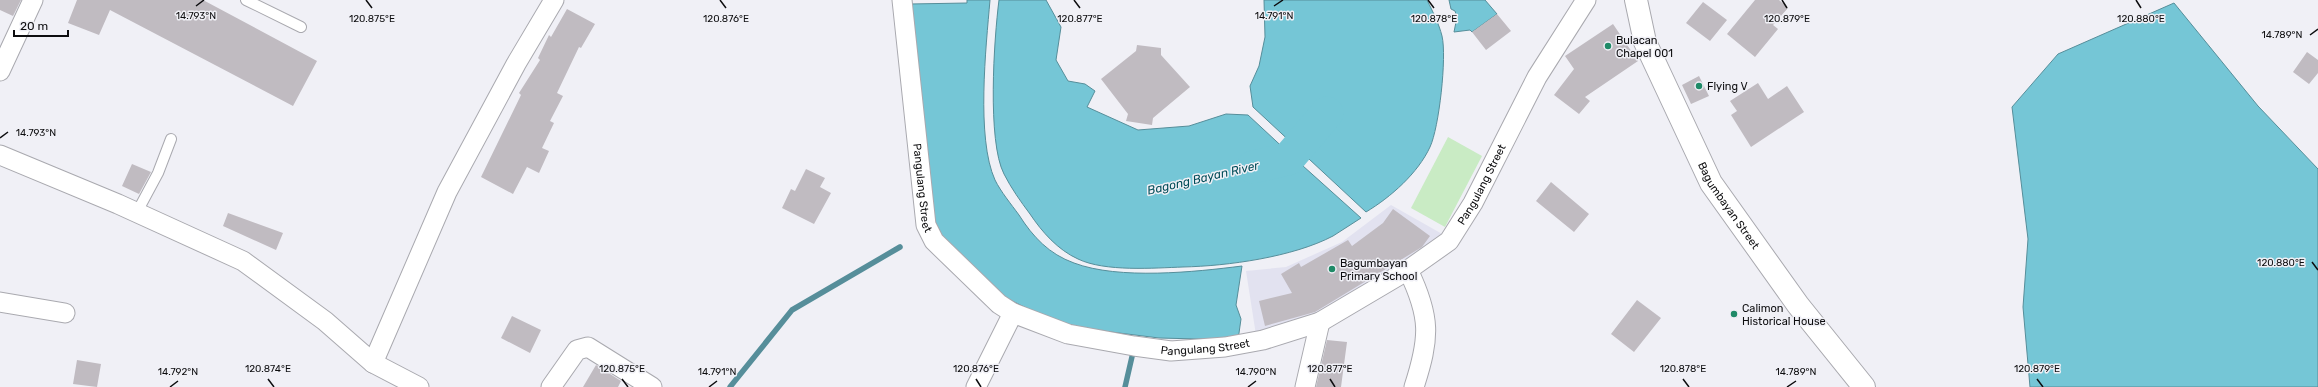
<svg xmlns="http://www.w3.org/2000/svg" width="2318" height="387" font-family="Rubik,sans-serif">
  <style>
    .built { fill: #e2e2f0 }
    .green { fill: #c9ebc4 }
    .water { fill: #75c6d6; stroke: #568e9a }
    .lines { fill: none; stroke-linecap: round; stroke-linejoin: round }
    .stream { stroke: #568e9a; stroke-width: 5.5 }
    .river { stroke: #75c6d6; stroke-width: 33 }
    .building { fill: #c0bbc1 }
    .lane-casing { stroke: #a9a9af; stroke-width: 12 }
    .street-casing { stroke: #a9a9af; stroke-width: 21 }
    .secondary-casing { stroke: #a9a9af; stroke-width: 24 }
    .lane { stroke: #fff; stroke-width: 10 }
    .street { stroke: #fff; stroke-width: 19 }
    .secondary { stroke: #fff; stroke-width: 22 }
    .ticks { fill: none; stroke: #0d0d0f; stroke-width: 1.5 }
    .poi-dot { fill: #1f8a67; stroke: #f0f0f6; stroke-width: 1.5 }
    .labels { text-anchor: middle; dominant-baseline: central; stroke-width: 3; stroke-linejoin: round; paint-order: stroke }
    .poi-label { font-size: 11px; fill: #0d0d0f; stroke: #f0f0f6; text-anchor: start }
    .street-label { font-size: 11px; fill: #0d0d0f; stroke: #f0f0f6 }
    .water-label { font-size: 12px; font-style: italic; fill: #004c58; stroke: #f0f0f6 }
    .ticks-label { font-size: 10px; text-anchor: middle; fill: #0d0d0f; stroke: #f0f0f6; stroke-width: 3; stroke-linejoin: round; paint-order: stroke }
  </style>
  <rect width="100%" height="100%" fill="#f0f0f6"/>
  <!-- built -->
  <path class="built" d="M1391 205 1444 235 1324 315 1256 335 1246 271 1286 267 1342 242Z"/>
  <!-- green -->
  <path class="green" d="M1448 137 1482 156 1445 227 1411 208Z"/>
  <!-- water -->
  <path class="water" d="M967 0H990C986 47 976 138 995 180 1001 192 1011 204 1019 215 1033 237 1049 254 1074 263 1119 280 1195 272 1242 266L1236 305 1241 319 1238 340 1159 338 1063 326 1000 295 929 230 910 4 967 3Z
    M999 0H1046L1061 27 1056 60 1068 81 1085 84 1095 91 1087 107 1138 130 1189 126 1226 114 1248 115 1290 154 1295 153 1293 157 1361 218C1352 224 1342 230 1333 236 1293 257 1228 266 1183 267 1154 268 1105 272 1078 259 1058 250 1042 232 1030 214 1021 202 1011 188 1004 174 987 141 994 39 999 0Z
    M1264 0H1427C1433 12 1439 24 1442 36 1447 57 1439 128 1430 147 1418 173 1391 197 1366 212L1253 107 1250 86 1259 66 1265 37Z
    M1449 0H1485L1497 14 1472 32 1470 30 1454 32 1457 17 1455 11 1451 9Z
    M2174 3 2258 106 2318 169V387H2030L2023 307 2028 239 2012 107 2058 54Z"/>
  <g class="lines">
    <!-- stream -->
    <path class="stream" d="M730 387 792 310 900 247
      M1125 387 1134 348"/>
    <!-- river -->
    <path class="river" d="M1253 167 1288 159 1327 113"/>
  </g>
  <!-- building -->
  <path class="building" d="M0 0H21L13 16 0 10Z
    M77 0H203L317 61 293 106 110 10 99 35 68 23Z
    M1755 0H1779L1788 8 1773 25 1778 29 1755 57 1727 34Z
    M1703 2 1727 20 1710 41 1686 23Z
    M567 9 595 24 581 48 579 47 557 93 563 96 550 121 554 123 542 148 549 151 539 173 527 167 513 194 481 177 521 95 519 93 540 60 538 58 549 35 551 37Z
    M1497 14 1511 31 1486 50 1472 32Z
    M1613 24 1638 61 1585 97 1590 101 1579 114 1554 95 1574 69 1565 56Z
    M1137 45 1161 48V55L1190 87 1153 118 1152 125 1126 121 1128 114 1101 79 1136 51Z
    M2307 52 2318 60V73L2309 84 2293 72Z
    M1699 76 1709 96 1691 104 1682 85Z
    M1758 83 1768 99 1787 86 1804 112 1751 147 1731 115 1737 111 1730 101Z
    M132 164 151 172 139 194 122 186Z
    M806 169 825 178 820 187 831 193 814 224 782 208 791 189 795 191Z
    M1551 182 1589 214 1574 232 1536 201Z
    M1393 209 1430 236 1422 247 1315 312 1265 326 1259 301 1292 293 1281 274 1299 263 1301 267 1348 240 1352 246 1383 223Z
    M228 213 283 233 276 250 223 226Z
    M1637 300 1661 318 1634 352 1611 334Z
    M512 316 541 330 530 353 501 338Z
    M1327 340 1347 342 1341 387H1316Z
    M77 360 101 364 97 387 73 384Z
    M596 365 621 381 618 387H583Z"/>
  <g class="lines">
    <defs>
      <path id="lane" d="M246 0 301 27
        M136 214 158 173 171 139"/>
      <g id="street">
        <path id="s1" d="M902 0 926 225 934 241 999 304 1013 313 1068 334 1134 346 1171 351 1225 347 1263 340 1320 322 1408 270 1449 241 1473 203 1537 77 1586 0"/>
        <path d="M0 71 33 0"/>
        <path d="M0 155 118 204 243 261 325 321 373 363 419 387"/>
        <path d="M1408 270C1431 317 1430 338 1414 387"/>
        <path d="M0 302 65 313"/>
        <path d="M373 363 447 192 516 64 554 0"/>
        <path d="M551 387 577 350 588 347 652 387"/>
        <path d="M976 387 1013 313"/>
        <path d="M1305 387 1320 322"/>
      </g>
      <g id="secondary">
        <path id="s2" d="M1636 0 1645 42 1711 183 1798 305 1864 387"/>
      </g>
    </defs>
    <!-- lane casing -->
    <use href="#lane" class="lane-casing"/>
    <!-- street casing -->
    <use href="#street" class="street-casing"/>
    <!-- secondary casing -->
    <use href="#secondary" class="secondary-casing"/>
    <!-- lane -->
    <use href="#lane" class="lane"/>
    <!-- street -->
    <use href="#street" class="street"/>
    <!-- secondary -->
    <use href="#secondary" class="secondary"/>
  </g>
  <!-- ticks -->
  <path class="ticks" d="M366 0 372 8M720 0 726 8M1074 0 1080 8M1428 0 1434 8M1782 0 1787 8M2136 0 2141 8M196 6 204 0M1274 6 1283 0M2310 35 2318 29M0 138 8 132M2312 262 2318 270M268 379 274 387M622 379 628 387M976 379 981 387M1330 379 1335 387M1683 379 1689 387M2037 379 2043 387M170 387 178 381M709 387 717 381M1248 387 1256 381M1787 387 1796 381"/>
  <!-- markers -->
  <g class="poi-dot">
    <circle cx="1608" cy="46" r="4"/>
    <circle cx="1699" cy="86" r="4"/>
    <circle cx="1332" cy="269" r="4"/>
    <circle cx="1734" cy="314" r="4"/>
  </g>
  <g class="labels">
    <!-- poi labels -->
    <g class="poi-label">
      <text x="1616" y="40">Bulacan<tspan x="1616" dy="13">Chapel 001</tspan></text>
      <text x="1707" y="86">Flying V</text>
      <text x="1340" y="263">Bagumbayan<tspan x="1340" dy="13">Primary School</tspan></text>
      <text x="1742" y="308">Calimon<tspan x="1742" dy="13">Historical House</tspan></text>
    </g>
    <!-- street labels -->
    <g class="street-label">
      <text stroke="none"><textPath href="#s1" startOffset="885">Pangulang Street</textPath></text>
      <text stroke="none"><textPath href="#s1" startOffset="189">Pangulang Street</textPath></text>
      <text stroke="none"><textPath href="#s2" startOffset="227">Bagumbayan Street</textPath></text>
      <text stroke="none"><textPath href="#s1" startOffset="549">Pangulang Street</textPath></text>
    </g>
    <!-- water labels -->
    <g class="water-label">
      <text transform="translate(1203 178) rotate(-13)">Bagong Bayan River</text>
    </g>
  </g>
  <g class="ticks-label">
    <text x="196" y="19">14.793°N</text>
    <text x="1274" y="19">14.791°N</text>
    <text x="372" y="22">120.875°E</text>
    <text x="726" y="22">120.876°E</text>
    <text x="1080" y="22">120.877°E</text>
    <text x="1434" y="22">120.878°E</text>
    <text x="1787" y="22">120.879°E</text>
    <text x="2141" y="22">120.880°E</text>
    <text x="2282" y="38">14.789°N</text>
    <text x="36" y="136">14.793°N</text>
    <text x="2281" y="266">120.880°E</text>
    <text x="268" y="372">120.874°E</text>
    <text x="622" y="372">120.875°E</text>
    <text x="976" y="372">120.876°E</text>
    <text x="1330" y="372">120.877°E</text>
    <text x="1683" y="372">120.878°E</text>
    <text x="2037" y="372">120.879°E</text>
    <text x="178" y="375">14.792°N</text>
    <text x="717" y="375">14.791°N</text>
    <text x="1256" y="375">14.790°N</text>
    <text x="1796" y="375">14.789°N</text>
  </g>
  <!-- scale -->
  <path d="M14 30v6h54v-6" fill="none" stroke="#0d0d0f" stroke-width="2"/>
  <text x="20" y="30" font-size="12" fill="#0d0d0f" stroke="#f0f0f6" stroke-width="3" paint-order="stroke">20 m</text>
</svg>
